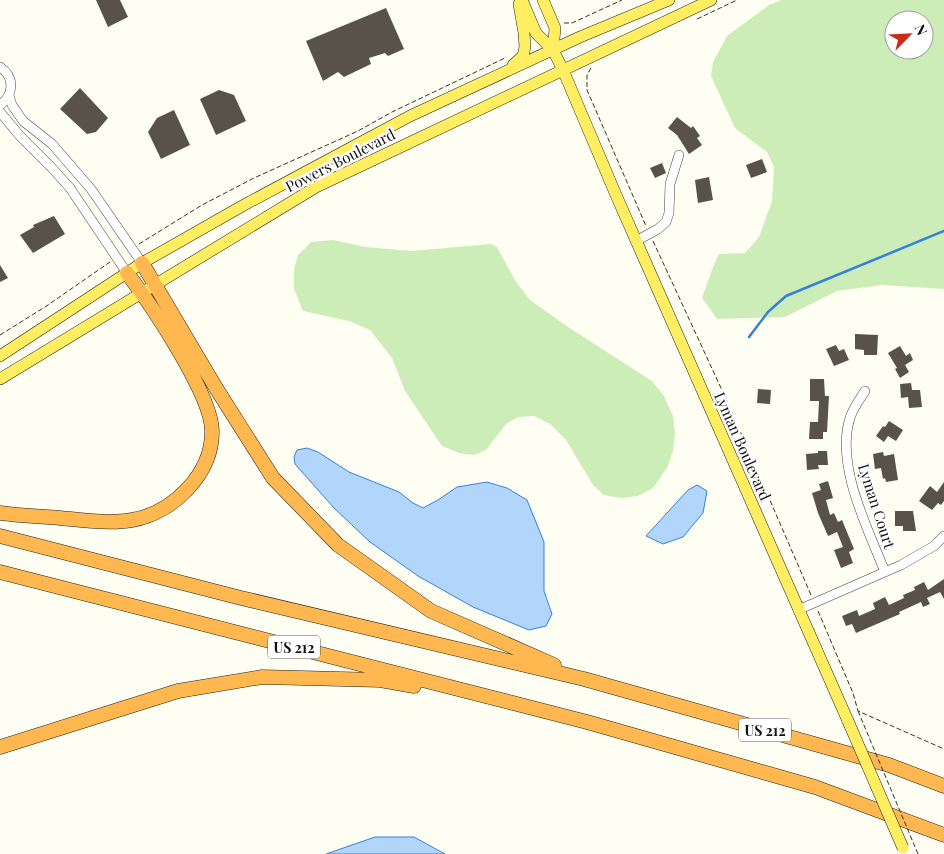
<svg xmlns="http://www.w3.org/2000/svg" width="944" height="854" font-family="'Playfair Display',serif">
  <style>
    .green { fill: #cdedb8; fill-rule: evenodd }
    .water { fill: #b2d6fb; stroke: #3381d8 }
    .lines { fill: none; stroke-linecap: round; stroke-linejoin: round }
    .stream { stroke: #3381d8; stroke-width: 2.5 }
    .building { fill: #59524b }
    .minor-casing { stroke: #434343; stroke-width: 10 }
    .major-casing { stroke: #212121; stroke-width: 12 }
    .highway-casing { stroke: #212121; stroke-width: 15 }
    .path { stroke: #323232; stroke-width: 1; stroke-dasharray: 5 2.5; stroke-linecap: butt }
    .minor { stroke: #fff; stroke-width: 9 }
    .major { stroke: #ffed62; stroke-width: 11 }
    .highway { stroke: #ffb750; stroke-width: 14 }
    .major-bridge-casing { stroke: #212121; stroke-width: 12; stroke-linecap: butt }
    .path-bridge { stroke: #323232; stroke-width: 1; stroke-dasharray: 5 2.5; stroke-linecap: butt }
    .major-bridge { stroke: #ffed62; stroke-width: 11 }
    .labels { text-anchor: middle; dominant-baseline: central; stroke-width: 5; stroke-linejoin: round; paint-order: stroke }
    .shield { fill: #fff; stroke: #585858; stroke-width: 1 }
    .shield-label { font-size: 14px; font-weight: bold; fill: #101010 }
    .street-label { font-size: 15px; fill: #101010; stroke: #fff }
  </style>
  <rect width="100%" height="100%" fill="#fffef2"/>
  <!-- green -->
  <path class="green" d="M781 0H944V289L882 285 837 291 785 317 717 319 702 298 713 267 719 254 745 253 759 237 772 201 774 167 767 152 735 128 711 76 713 62 727 36 769 5ZM894 20H924V50H894Z
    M333 240 365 247 412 251 491 244 497 247 516 282 530 300 568 327 652 381 664 396 673 416 675 434 673 451 667 468 653 488 638 496 621 498 604 495 593 485 566 440 550 424 534 416 518 417 506 424 486 450 474 455 459 453 442 446 405 391 392 358 370 330 349 321 303 311 294 289V269L298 255 311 242Z"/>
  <!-- water -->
  <path class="water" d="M307 448 318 452 349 472 399 492 413 503 423 508 438 500 457 487 487 482 507 488 527 500 544 542V591L552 614 546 626 529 630 473 607 418 576 370 542 334 508 295 464 294 457 297 450Z
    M697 485 707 491 703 513 683 537 663 544 646 536 688 490Z
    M375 837H414L445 854H326Z"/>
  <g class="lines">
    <!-- stream -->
    <path class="stream" d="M749 337 768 312 786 296 944 231"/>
  </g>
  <!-- building -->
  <path class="building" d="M96 0H120L128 17 108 27Z
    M386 8 404 49 388 56 385 53 369 58 371 64 344 77 338 72 323 81 306 41Z
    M80 88 108 118 96 132 87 134 60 109Z
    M219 90 234 95 246 121 216 135 200 99Z
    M174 110 190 145 161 159 148 132 157 118Z
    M677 117 691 128 693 126 700 136 697 138 702 145 689 154 677 135 668 128Z
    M762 159 767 172 751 178 746 165Z
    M662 163 666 173 655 178 650 168Z
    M709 177 713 200 698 203 695 180Z
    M54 216 65 234 33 253 20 235 34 227 33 225Z
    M0 265 8 278 0 282Z
    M855 334 878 335 877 355H864V350L855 349Z
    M836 345 839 351 844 349 849 360 834 366 826 349Z
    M900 346 906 356 910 353 913 360 905 365 909 372 900 378 895 369 897 368 888 353Z
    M810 379H824L825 396H829L827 432H823V439H809L810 422H818L819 401H810Z
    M911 383 912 390H920L922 407 909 408 908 397 901 398 900 384Z
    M758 389 771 390 770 404 757 403Z
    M889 421 903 430 896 441 888 436 884 442 876 436 883 426 885 427Z
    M818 451H827L828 465H818L819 469 807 470 806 454 818 453Z
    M883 452 884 456 894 454 898 480 886 482 885 478 883 479 881 468 875 469 873 454Z
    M828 481 833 498 826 500 830 515 834 513 838 522 842 520 854 549 849 552 853 563 841 568 834 550 843 547 837 532 828 536 818 513 812 493 821 490 819 484Z
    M944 482V501L941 505 938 503 932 510 919 501 930 486 937 492Z
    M895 511H913L916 531H903V526H895Z
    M944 579V599L940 592 927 598 930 604 923 607 921 602 899 612 900 614 856 633 852 624 846 626 842 616 857 610 859 616 875 609 873 603 885 597 889 605 904 598 903 595 915 590 914 587 924 582 928 590Z"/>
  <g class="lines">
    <defs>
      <path id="minor" d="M0 67C15 77 14 95 0 105
        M9 96 12 105 23 121 52 144 91 189 142 263
        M0 112 20 136 52 168 70 188 127 273
        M636 241 658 229 666 222 669 213 670 184 679 155
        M865 391C860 399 853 408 850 418 835 465 868 529 885 572
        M798 610 901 565 934 546 944 536"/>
      <path id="major" d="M522 0 536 33 553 50 563 70 616 195 848 721
        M543 0 555 28 553 50
        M513 65 523 56 525 47 524 33 519 4
        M0 356 142 263 244 205 410 116 580 37 669 0
        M0 379 316 187 711 0"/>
      <path id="highway" d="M142 263 216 388 273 478 338 545 431 611 554 665
        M0 513C20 516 40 516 60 518 82 520 110 524 132 520 173 513 212 474 212 432 213 396 150 303 127 273
        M0 536 241 598 584 679 889 765 944 786
        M0 572 587 722 815 787 944 835
        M0 747 178 691 262 677 380 680 414 686"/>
    </defs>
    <!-- minor casing -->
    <use href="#minor" class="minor-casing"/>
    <!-- major casing -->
    <use href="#major" class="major-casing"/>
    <!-- highway casing -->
    <use href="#highway" class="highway-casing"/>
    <!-- path -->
    <path class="path" d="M697 19 737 0
      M564 23H572L622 0
      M591 68 587 75V90L646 226
      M653 241 727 401 811 595
      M139 244 202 205 254 178 358 131 392 112 505 58
      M0 335 45 307 110 262
      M818 611 853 693 858 711 944 749"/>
    <!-- minor -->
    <use href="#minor" class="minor"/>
    <!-- major -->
    <use href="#major" class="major"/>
    <!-- highway -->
    <use href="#highway" class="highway"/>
    <defs>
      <path id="major-bridge" d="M848 721 903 848"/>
    </defs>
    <!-- major-bridge casing -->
    <use href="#major-bridge" class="major-bridge-casing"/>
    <!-- path-bridge -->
    <path class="path-bridge" d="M858 711 918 854"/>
    <!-- major-bridge -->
    <use href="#major-bridge" class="major-bridge"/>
  </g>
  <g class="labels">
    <!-- shield labels -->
    <g class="shield">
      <rect x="268" y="635.5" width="52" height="23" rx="4"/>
      <rect x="739" y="718.5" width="52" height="23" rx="4"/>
    </g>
    <g class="shield-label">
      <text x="294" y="647">US 212</text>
      <text x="765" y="730">US 212</text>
    </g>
    <!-- street labels -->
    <g class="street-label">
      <text transform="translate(340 160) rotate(-27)">Powers Boulevard</text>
      <text transform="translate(743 446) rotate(66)">Lyman Boulevard</text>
      <text transform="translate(877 506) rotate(72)">Lyman Court</text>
    </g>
  </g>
  <!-- north arrow -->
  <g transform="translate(909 35) rotate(66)"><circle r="24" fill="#ffffff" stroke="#9f9f9f"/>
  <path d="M0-4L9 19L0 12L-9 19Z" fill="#cc2a1b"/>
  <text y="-8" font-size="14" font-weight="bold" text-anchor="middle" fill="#101010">N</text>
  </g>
</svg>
